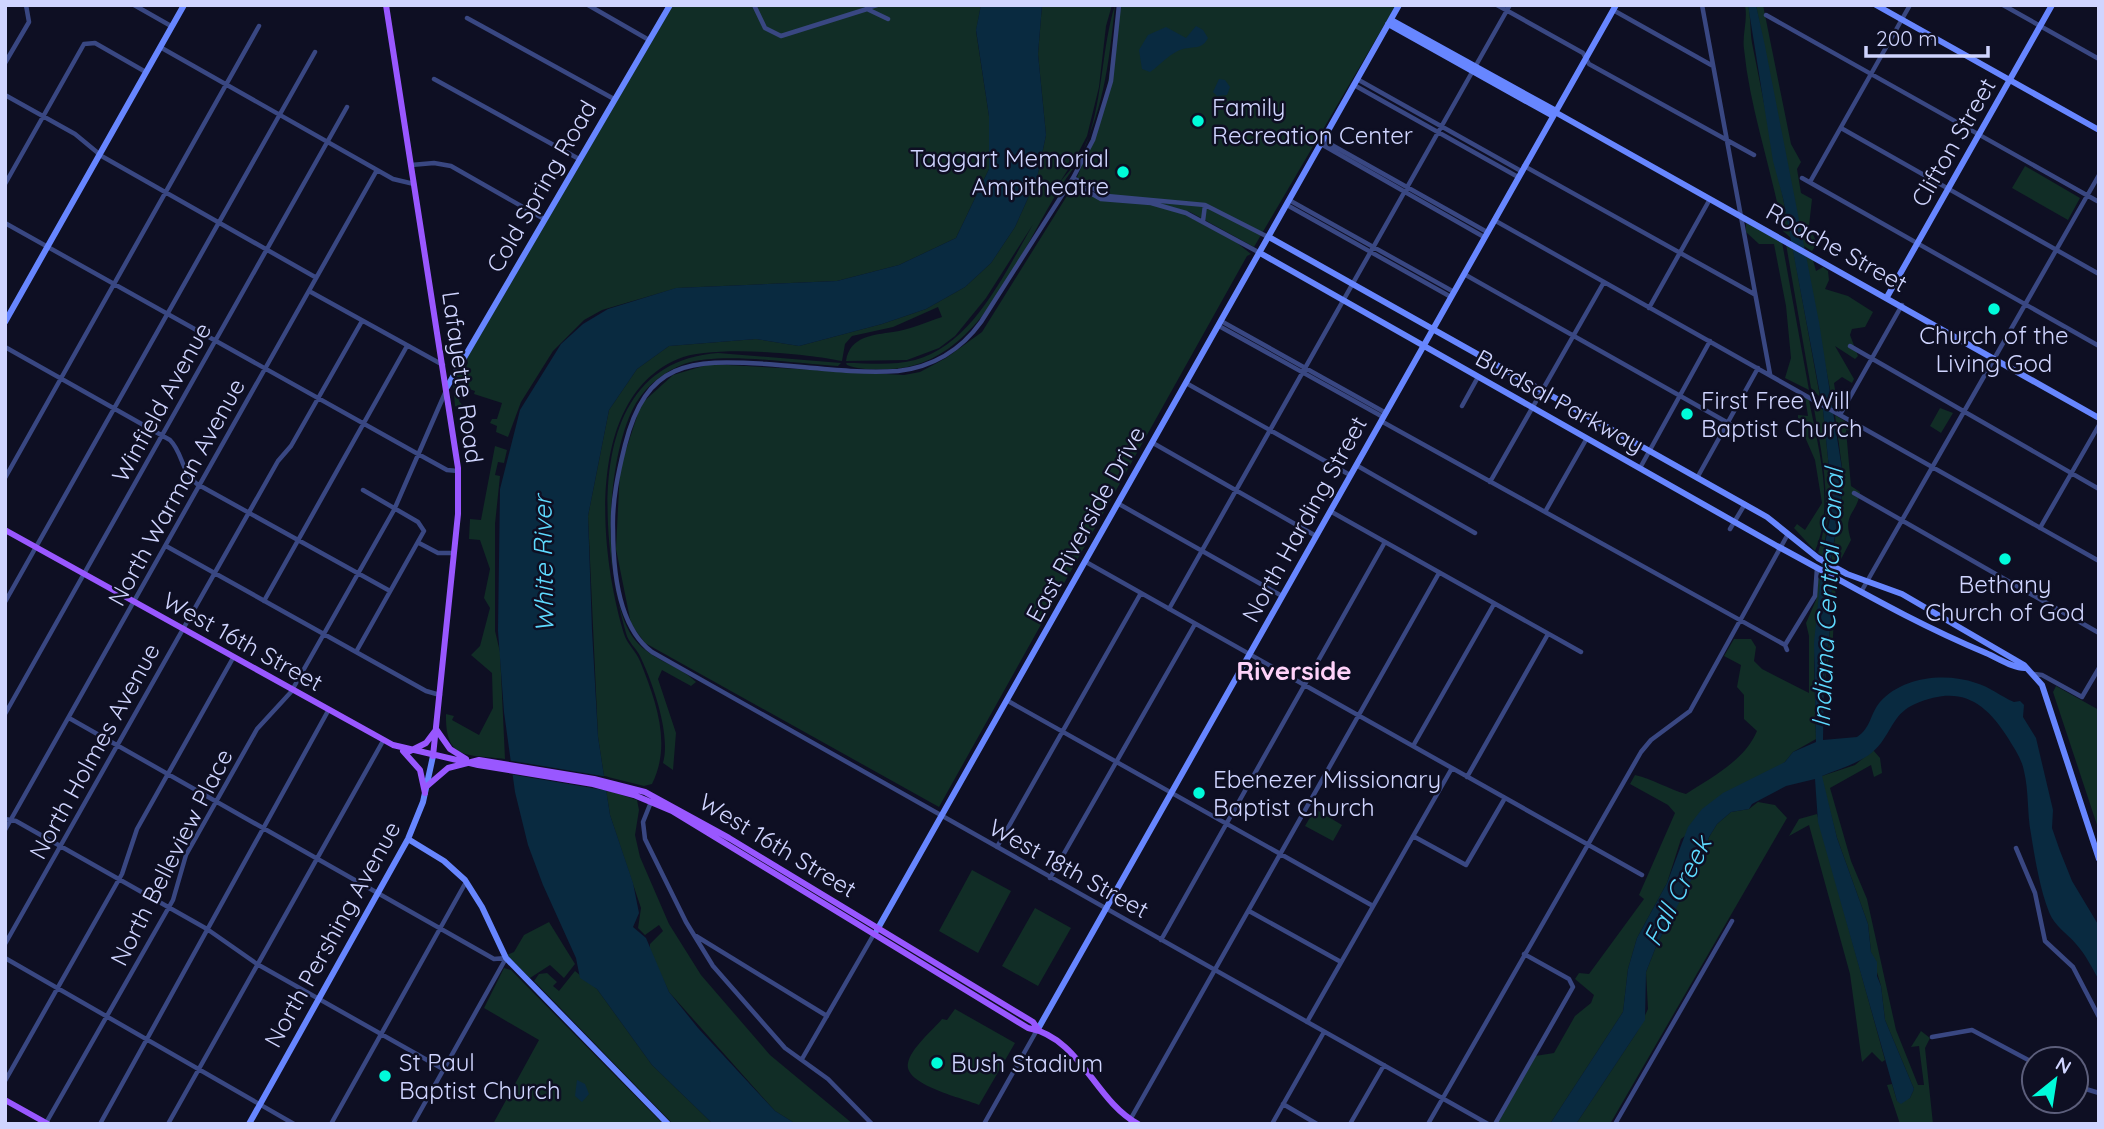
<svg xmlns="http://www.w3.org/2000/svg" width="2104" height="1129" font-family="Quicksand,sans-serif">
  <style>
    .green { fill: #112d26 }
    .water { fill: #092a40 }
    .pier { fill: #0e0f23 }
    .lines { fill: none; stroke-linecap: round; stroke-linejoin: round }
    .street { stroke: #394782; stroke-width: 4.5 }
    .secondary { stroke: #6786ff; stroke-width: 6 }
    .primary { stroke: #9957ff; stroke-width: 6 }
    .poi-dot { fill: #00fbda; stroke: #0e0f23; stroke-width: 2.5 }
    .labels { text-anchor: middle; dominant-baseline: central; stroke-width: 5; stroke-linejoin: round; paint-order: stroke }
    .poi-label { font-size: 24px; fill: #d0d5ff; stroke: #0e0f23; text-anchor: start }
    .street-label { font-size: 24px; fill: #d0d5ff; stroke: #0e0f23 }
    .water-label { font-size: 26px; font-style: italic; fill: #5edaff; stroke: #0e0f23 }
    .neighbourhood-label { font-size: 26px; font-weight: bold; fill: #ffd2f9; stroke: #0e0f23 }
  </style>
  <rect width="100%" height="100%" fill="#0e0f23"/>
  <!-- green -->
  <path class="green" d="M673 5H981L976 31 989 116V169L956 238 899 265 837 281 677 288 602 310 584 320 553 351 521 402 508 437 496 432 497 426 490 423 492 419H497L502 403 474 394 475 391 463 387 459 401 463 406 459 409 455 406 453 383 458 374 461 375 468 363 467 358Z
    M1042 5H1112L1106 26 1099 87 1087 136 1076 157 986 298 955 336 939 348 907 360 846 361C850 336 873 335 893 332 909 330 926 322 942 317L938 307 893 327 852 336 845 344 842 361C805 353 711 345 678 359 583 399 600 555 624 634 627 644 636 651 640 661 656 701 672 744 652 784L644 786 604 776 598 737 588 516 609 410 637 369 669 346 756 339 799 346 882 324 926 309 965 287 991 263 1015 227 1037 178 1046 135 1038 54Z
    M1115 5C1109 65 1103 115 1074 168 1075 158 1085 150 1088 139 1103 96 1102 46 1115 5Z
    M1120 5H1396L1254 247 1190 212 1174 209 1236 242 1251 254 1247 256 939 807 645 643 631 624 616 549 620 468 641 404 673 375 710 364 904 375 920 372 946 358 982 332 1070 191 1076 189 1094 197 1137 203 1104 197 1076 180 1104 108Z
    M1745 5H1748C1751 18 1750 30 1752 43 1765 108 1778 173 1791 238L1783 231C1772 170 1750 110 1744 49 1742 34 1748 21 1745 5Z
    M1756 5H1763L1791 144 1801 162 1797 169 1801 193 1812 199 1809 226 1817 243 1812 251 1802 245Z
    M2025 166 2080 198 2068 220 2012 188Z
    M1071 169H1073C1023 236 987 365 890 369 876 370 860 370 847 365L846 363C869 363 893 366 915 360 992 339 1021 223 1071 169Z
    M1746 223 1782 242 1809 390 1785 378 1791 358 1786 306 1774 244H1759L1746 232Z
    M1786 244 1793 249 1820 397 1811 388Z
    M1804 255 1813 260 1816 271 1823 267 1828 271 1829 280 1825 289 1848 296 1873 312 1865 327 1852 329 1850 335 1858 356 1855 359 1835 346 1854 379 1852 383 1842 377 1834 383 1837 403 1833 405Z
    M718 353 841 363 838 366C797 364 722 351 684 364 665 371 647 385 636 403 606 455 600 585 632 636 647 659 678 664 696 682L691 686 662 670 658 679 676 733 673 770 663 763C671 735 653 683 640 656 636 648 628 642 626 633 600 539 581 363 718 353Z
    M1805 397 1809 400 1811 410C1820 455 1834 507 1815 551L1794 528 1797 524 1805 530 1822 503 1815 460 1798 421V415L1808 416Z
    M1813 402 1823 410 1831 487 1830 519 1828 518 1823 556 1818 553C1834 501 1821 453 1813 402Z
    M1940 408 1953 413 1941 433 1930 426Z
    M1835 415 1854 427 1851 431 1846 430 1851 486 1860 492C1857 515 1842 513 1851 540L1838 565 1831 561 1833 549 1837 559 1834 544 1844 482Z
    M495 446 507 450 504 463 498 462 495 475 500 476 495 524V631L500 652 505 759C467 754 445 761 446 714L454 716 452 720 479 735 493 708 492 673 471 655 480 646 490 608 484 598 490 569 480 540 469 539 470 519 481 520Z
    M1819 572 1822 573 1814 662 1816 739 1793 752 1785 762 1681 839 1667 883 1637 938 1628 969 1623 1012 1550 1124H1497L1535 1056 1554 1053 1575 1016 1591 1003 1594 995 1575 979 1579 973 1589 974 1644 899 1639 895 1675 813 1668 805 1630 784 1635 775C1653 779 1668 789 1686 794 1712 777 1745 760 1757 731L1744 719V695L1737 687 1741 665 1724 656 1734 639H1751L1756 647 1754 661 1762 669 1809 693V636L1806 623 1816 600Z
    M1831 578 1836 581 1832 654 1829 656 1823 695 1832 612Z
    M2056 686 2099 710V831L2053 692Z
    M1873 750 1880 758 1882 773 1874 777 1871 765 1830 788 1851 861 1867 899 1896 1030 1918 1085H1924L1919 1046 1911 1047 1921 1031 1930 1038 1925 1048 1933 1124H1900L1887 1085 1892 1084 1897 1101 1910 1098 1914 1089 1885 1020 1881 986 1871 952 1868 924 1837 838 1822 780V776L1855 765Z
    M606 790 637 800 639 810 635 835 640 857 669 924 701 975 770 1055 853 1124H796L775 1111 669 992 650 951V944L663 931 659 925 645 935 638 928 641 908 610 815Z
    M1758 802 1775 805 1787 818 1610 1124H1576L1637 1032 1648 1009 1646 972 1657 944 1700 862 1709 837 1717 824 1731 812 1749 809Z
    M1315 809 1342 825 1333 841 1305 826Z
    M1817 814 1885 1060 1882 1062 1872 1052 1862 1062 1850 974 1809 825 1789 836 1799 819Z
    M972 870 1011 891 978 953 939 931Z
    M1035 908 1071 928 1038 986 1002 966Z
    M549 922 575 964 564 978 550 965 530 978 507 955 514 952 524 935Z
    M504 968 511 970 663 1124H493L539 1040 484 1008Z
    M575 971 597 989 652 1065 713 1124H673L534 981 539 974 547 973 557 982 553 986 559 991Z
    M955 1009 1015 1043 979 1105C963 1098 903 1085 908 1063 911 1048 933 1030 942 1019L947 1020Z"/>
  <!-- water -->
  <path class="water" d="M981 5H1042L1038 54 1046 135 1037 178 1015 227 991 263 965 287 926 309 882 324 799 346 756 339 669 346 637 369 609 410 588 516 592 630 598 737 610 815 633 883 639 913 633 927 646 938 669 992 698 1028 775 1111 796 1124H713L652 1065 597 989 580 978 576 958 543 885 528 845 515 792 504 712 498 631 500 489 520 410 561 344 583 324 608 309 676 288 837 281 899 265 956 238 989 169V116L976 30Z
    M1748 5H1756L1765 46 1819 322 1844 482 1831 559 1832 612 1824 679 1823 740 1857 737C1871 728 1870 714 1880 702 1902 677 1945 672 1976 683 1990 687 2000 696 2014 702L2020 701 2024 705 2023 717 2036 738 2053 810 2052 828 2060 851 2072 881 2099 926V980C2092 968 2086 955 2076 944 2067 933 2055 927 2049 912 2040 889 2035 859 2031 834 2027 814 2029 791 2024 771 2022 759 2014 748 2008 738 1984 700 1959 685 1915 704 1895 713 1893 727 1881 743 1867 762 1843 767 1822 776L1837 838 1868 924 1871 952 1877 962V976L1881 986 1885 1020 1914 1089 1910 1098 1901 1104 1897 1101 1818 822 1815 779 1786 786 1752 804 1749 809 1731 812 1717 824 1709 837 1701 862 1657 944 1646 972 1645 1020 1576 1124H1550L1623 1012 1628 969 1637 938 1667 883 1688 827 1702 809 1723 793 1785 762 1793 752 1816 742 1814 643 1823 553 1830 519 1831 487 1823 410 1783 198 1773 161Z
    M1196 26 1203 30 1208 38C1202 50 1194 46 1183 49 1171 52 1160 65 1150 72L1142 69 1139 50 1148 35 1166 27 1186 38Z
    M1219 79 1225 80 1230 87 1227 95 1217 96 1213 92Z
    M577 1080 585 1084 589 1094 582 1102 575 1096Z"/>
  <!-- pier -->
  <path class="pier" d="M507 760 608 777 610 791 509 774Z"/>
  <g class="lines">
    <!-- street -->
    <path class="street" d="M134 5 171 26
      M588 5 649 40
      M754 5 765 28 781 36 867 9 888 19
      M1119 5 1111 81 1093 140 1073 178 981 322C961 350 932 367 898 371 855 374 809 367 766 364 690 359 646 361 625 445 618 473 612 501 613 529 613 568 618 627 652 652L1488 1124
      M1497 5 1583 53 1589 64 1754 155
      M1702 5 1770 374
      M2003 5 2099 59
      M867 8 877 5
      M1613 10 1713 66
      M1766 15 2099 202
      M467 18 614 99
      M160 47 393 179 414 184
      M5 63 29 22 26 5
      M434 79 579 159
      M1357 79 1521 171
      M1354 85 1518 177
      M5 95 75 134 98 153
      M1841 128 2099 274
      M1323 140 1487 232
      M1321 144 1484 237
      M98 154 315 277
      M411 165 434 163 451 166 544 219
      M1524 166 1754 294
      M1073 178 1107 196 1205 205 1268 237
      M1802 178 2099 346
      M1071 182 1101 199 1151 203 1186 213 1260 253
      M1810 182 1910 5
      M5 184 84 44 95 43 144 71
      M1289 200 1454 292
      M1287 205 1451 297
      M1494 220 2099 561
      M1203 221 1205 205
      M5 223 418 454 447 470 458 471
      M1464 274 1730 424
      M309 291 443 365
      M1649 308 1710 199
      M1221 321 1386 413
      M1219 326 1383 417
      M1850 346 2099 489
      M5 347 170 440C183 453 181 472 197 484L390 591
      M1186 383 1350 475
      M1462 406 1478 377
      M1841 413 1902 305
      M1381 421 1785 645 1787 650
      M1153 443 1316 536
      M1356 465 1475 533
      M1640 468 1710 341
      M5 478 259 26
      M1697 478 1758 368
      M1490 482 1604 282
      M1854 493 2099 633
      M1119 504 1282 596
      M1330 511 1581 652
      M1545 512 1587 438
      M2040 528 2099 425
      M1730 529 1745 504
      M419 543 438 553H454
      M166 546 426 691 440 695
      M1086 562 1642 875
      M1861 592 2099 175
      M264 601 407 346
      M5 602 315 52
      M1169 609 1510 5
      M1785 645 1815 596 1817 568
      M356 652 424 531 418 522 363 490
      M2034 674 2042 675 2082 697 2099 668
      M1008 701 1373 906
      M5 714 347 107
      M69 718 494 959 506 958
      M1413 746 1494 604
      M1467 777 1548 634
      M651 802 643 822 645 839 686 922 713 966 785 1048 828 1079 872 1124
      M5 819 16 821 207 929 257 964 443 1069
      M5 830 377 170
      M1413 836 1466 865 1505 798
      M997 847 1141 593
      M2016 848 2035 893 2045 941 2073 967 2099 1017
      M1050 878 1195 624
      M1249 911 1341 962
      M696 936 827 1016
      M1161 940 1385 542
      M5 944 278 461 291 446 362 321
      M5 958 294 1124
      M1307 1022 1452 768
      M1932 1037 1972 1030 2034 1063
      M802 1059 874 934
      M5 1081 122 874 137 829 233 658
      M2076 1086 2099 1093
      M1283 1104 1317 1124
      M1130 1120 1439 573
      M46 1123 173 900 186 855 257 729 291 692 394 510 445 393
      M100 1124 328 711
      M168 1124 383 741
      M331 1124 466 882
      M413 1124 505 960
      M984 1124 1037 1030
      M1272 1124 1324 1032
      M1350 1124 1384 1065
      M1428 1124 1641 752 1651 740 1690 711 1788 534
      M1495 1124 1573 987 1569 979 1524 954
      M1615 1124 1732 921"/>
    <!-- secondary -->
    <path class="secondary" d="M1876 5 2099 130
      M1391 20 1556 111
      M1388 24 1553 116
      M1555 112 2099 418
      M1269 237 1767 517 1818 558 1847 574 1902 594 2024 665 2042 685 2099 859
      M1260 253 1777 546C1846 583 1913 623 1986 653 1998 658 2014 669 2026 668
      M1887 297 2052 5
      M5 322 184 5
      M447 387 670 5
      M408 839 444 861 465 880 482 907 506 958 668 1124
      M877 930 1399 5
      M1038 1029 1616 5
      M249 1124 408 839 423 802 433 756"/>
    <!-- primary -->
    <path class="primary" d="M386 5 458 468V514L433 756
      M5 530 393 745 478 765 593 784 634 795 672 811 1028 1028C1081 1038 1094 1100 1138 1124
      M436 729 450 749 466 759
      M403 751 420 770 425 793
      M410 751 426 743 435 731
      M427 786 448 768 479 760 594 779 645 792 729 838 1033 1022 1038 1029
      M5 1100 48 1124"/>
  </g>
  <!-- markers -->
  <g class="poi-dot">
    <circle cx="1198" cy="121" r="7"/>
    <circle cx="1123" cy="172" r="7"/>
    <circle cx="1994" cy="309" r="7"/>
    <circle cx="1687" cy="414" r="7"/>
    <circle cx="2005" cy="559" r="7"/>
    <circle cx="1199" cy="793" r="7"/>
    <circle cx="937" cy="1063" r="7"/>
    <circle cx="385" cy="1076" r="7"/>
  </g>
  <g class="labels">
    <!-- poi labels -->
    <g class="poi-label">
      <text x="1212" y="107">Family<tspan x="1212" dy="28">Recreation Center</tspan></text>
      <text x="1109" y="158" text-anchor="end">Taggart Memorial<tspan x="1109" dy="28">Ampitheatre</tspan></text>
      <text x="1994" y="335" text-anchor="middle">Church of the<tspan x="1994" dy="28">Living God</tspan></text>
      <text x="1701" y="400">First Free Will<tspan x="1701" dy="28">Baptist Church</tspan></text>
      <text x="2005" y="584" text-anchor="middle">Bethany<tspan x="2005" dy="28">Church of God</tspan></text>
      <text x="1213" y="779">Ebenezer Missionary<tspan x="1213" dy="28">Baptist Church</tspan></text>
      <text x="399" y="1062">St Paul<tspan x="399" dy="28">Baptist Church</tspan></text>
      <text x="951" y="1063">Bush Stadium</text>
    </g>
    <!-- street labels -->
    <g class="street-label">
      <text transform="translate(1953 142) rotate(-60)">Clifton Street</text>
      <text transform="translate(541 186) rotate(-60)">Cold Spring Road</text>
      <text transform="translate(1837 247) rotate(29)">Roache Street</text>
      <text transform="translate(463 377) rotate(82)">Lafayette Road</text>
      <text transform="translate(1560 401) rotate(29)">Burdsal Parkway</text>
      <text transform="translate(161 402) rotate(-61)">Winfield Avenue</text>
      <text transform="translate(176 492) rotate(-61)">North Warman Avenue</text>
      <text transform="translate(1304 519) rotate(-61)">North Harding Street</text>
      <text transform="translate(1085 524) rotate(-61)">East Riverside Drive</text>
      <text transform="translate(243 641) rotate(29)">West 16th Street</text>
      <text transform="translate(94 751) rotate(-61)">North Holmes Avenue</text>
      <text transform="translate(778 845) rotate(31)">West 16th Street</text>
      <text transform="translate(171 857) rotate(-63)">North Belleview Place</text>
      <text transform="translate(1069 868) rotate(29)">West 18th Street</text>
      <text transform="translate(332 934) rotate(-61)">North Pershing Avenue</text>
    </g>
    <!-- water labels -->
    <g class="water-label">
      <text transform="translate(543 564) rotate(-91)">White River</text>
      <text transform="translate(1827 598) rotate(-87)">Indiana Central Canal</text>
      <text transform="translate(1677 891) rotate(-63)">Fall Creek</text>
    </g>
    <!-- neighbourhood labels -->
    <g class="neighbourhood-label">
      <text x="1294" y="670">Riverside</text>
    </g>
  </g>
  <!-- border -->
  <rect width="2104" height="1129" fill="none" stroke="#d0d5ff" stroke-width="14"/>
  <!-- north arrow -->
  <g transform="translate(2055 1080) rotate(30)"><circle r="33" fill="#0e0f23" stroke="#5c5e7b" stroke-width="2"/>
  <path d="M0-5L12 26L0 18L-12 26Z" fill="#00fbda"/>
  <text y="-10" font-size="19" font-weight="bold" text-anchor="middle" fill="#d0d5ff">N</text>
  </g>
  <!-- scale -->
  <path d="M1866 46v10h122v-10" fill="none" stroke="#d0d5ff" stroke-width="3.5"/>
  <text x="1876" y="46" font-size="21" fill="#d0d5ff" stroke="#0e0f23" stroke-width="5" paint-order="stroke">200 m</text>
</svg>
